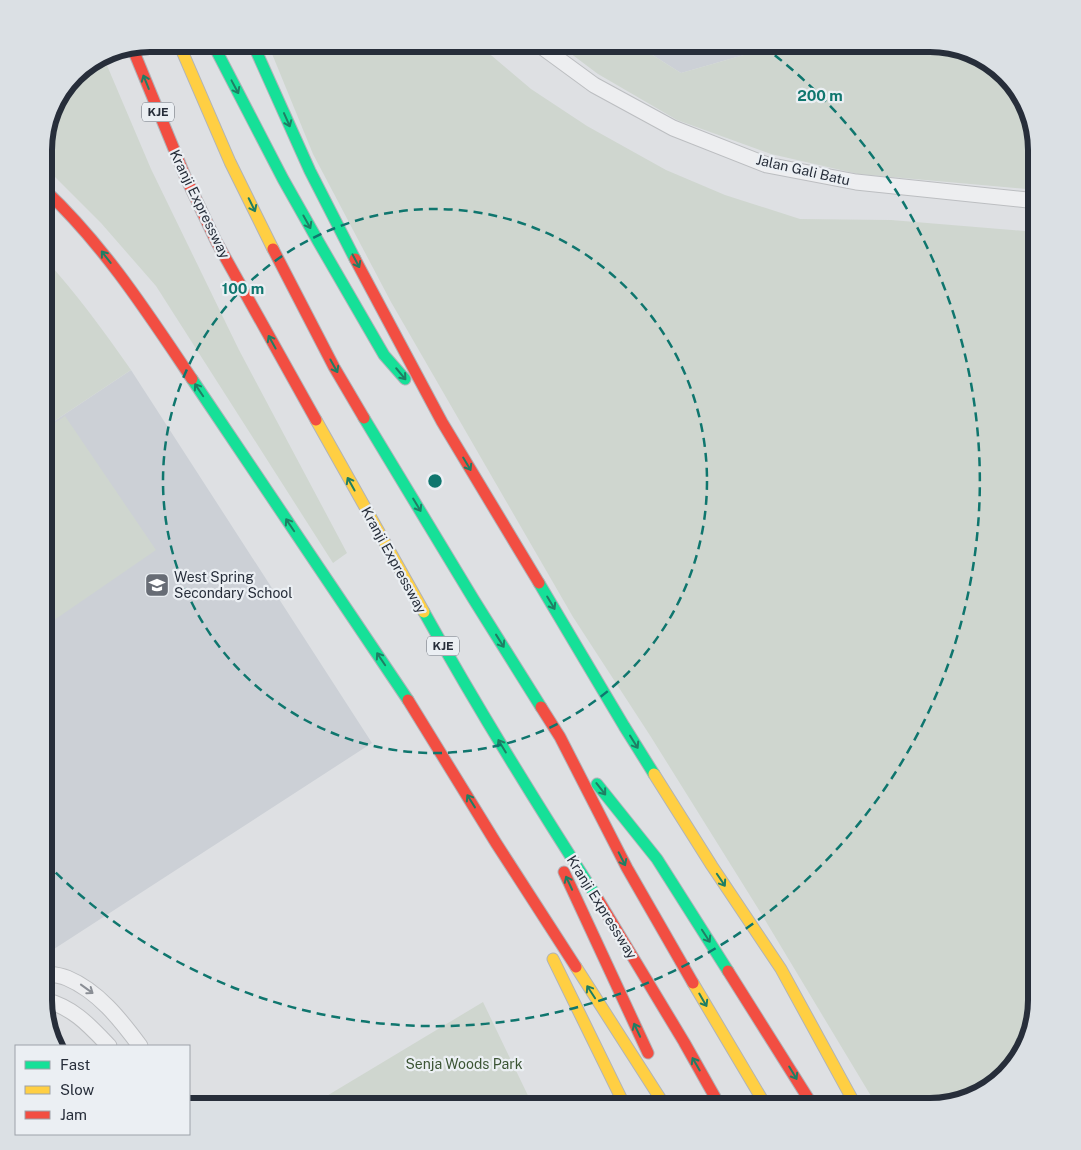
<svg xmlns="http://www.w3.org/2000/svg" width="1081" height="1150" font-family="'Public Sans',sans-serif">
  <style>
    .built { fill: #ccd0d6 }
    .green { fill: #cfd6cf }
    .lines { fill: none; stroke-linecap: round; stroke-linejoin: round }
    .street-casing { stroke: #bcbec1; stroke-width: 17 }
    .fast-casing { stroke: #b0b3b8; stroke-width: 13 }
    .slow-casing { stroke: #b0b3b8; stroke-width: 13 }
    .jam-casing { stroke: #b0b3b8; stroke-width: 13 }
    .street { stroke: #edeef0; stroke-width: 15 }
    .fast { stroke: #16e098; stroke-width: 11 }
    .slow { stroke: #ffcf43; stroke-width: 11 }
    .jam { stroke: #f24e42; stroke-width: 11 }
    .oneway { stroke: #1f7e64 }
    .oneway2 { stroke: #8a8e95 }
    .ring { fill: none; stroke: #0f766e; stroke-width: 2.5; stroke-dasharray: 9 6 }
    .labels { text-anchor: middle; dominant-baseline: central; stroke-width: 4.5; stroke-linejoin: round; paint-order: stroke }
    .shield { fill: #ebeff3; stroke: #626872; stroke-width: 1 }
    .shield-label { font-size: 12px; font-weight: bold; fill: #272e3a }
    .street-label { font-size: 14px; fill: #272e3a; stroke: #ebeff3 }
    .poi-label { font-size: 14px; fill: #272e3a; stroke: #ebeff3; text-anchor: start }
    .park-label { font-size: 14px; fill: #3c5535; stroke: #ebeff3 }
    .rim { fill: none; stroke: #272e3a; stroke-width: 6 }
    .centre { fill: #0f766e; stroke: #ebeff3; stroke-width: 2.5 }
    .ring-label { font-size: 15px; text-anchor: middle; font-weight: bold; fill: #0f766e; stroke: #ebeff3; stroke-width: 4.5; stroke-linejoin: round; paint-order: stroke }
  </style>
  <rect width="100%" height="100%" fill="#dee0e3"/>
  <!-- built -->
  <path class="built" d="M635 44H782L681 73Z
    M131 370 372 743 54 949 44 948V428Z"/>
  <!-- green -->
  <path class="green" d="M268 44H478L531 89 587 126 666 170 725 195 800 219 891 220 1037 232V1000L1026 1047 996 1084 931 1106H877L759 910 651 737 573 617 391 302 313 154Z
    M558 44H635L681 73 782 44H938L978 55 1015 85 1037 150V190L858 174 771 154 677 120 598 74Z
    M103 56 151 169 239 350 347 553 333 563 156 286 101 223 44 166V143L55 103 80 70Z
    M44 258C76 293 104 331 131 370L44 428Z
    M65 416 156 550 44 627V430Z
    M483 1002 533 1106H310Z"/>
  <g class="lines">
    <defs>
      <path id="street" d="M538 44 594 85 673 128 767 165 856 182 1037 201
        M44 973C51 974 60 975 67 978 98 991 120 1019 140 1046
        M44 1000C73 1007 89 1025 109 1046"/>
      <path id="fast" d="M213 44 283 179 318 241 384 355 405 379
        M253 44 310 171 355 259
        M192 379 408 700
        M364 418 474 600 541 707
        M539 583 624 726 654 774
        M424 612C478 709 536 803 596 896
        M597 784 657 859 728 971"/>
      <path id="slow" d="M179 44 230 162 273 249
        M316 420 424 612
        M654 774 712 866 781 969 856 1106
        M553 959 625 1106
        M576 967 665 1106
        M693 983 766 1106"/>
      <path id="jam" d="M132 47 185 176 216 241 316 420
        M44 189C103 244 147 312 192 379
        M273 249 334 367 364 418
        M355 259 442 422 539 583
        M408 700 496 843 576 967
        M541 707 560 737 627 868 693 983
        M564 872 648 1053
        M596 896 684 1042 720 1106
        M728 971 813 1106"/>
    </defs>
    <!-- street casing -->
    <use href="#street" class="street-casing"/>
    <!-- fast casing -->
    <use href="#fast" class="fast-casing"/>
    <!-- slow casing -->
    <use href="#slow" class="slow-casing"/>
    <!-- jam casing -->
    <use href="#jam" class="jam-casing"/>
    <!-- street -->
    <use href="#street" class="street"/>
    <!-- fast -->
    <use href="#fast" class="fast"/>
    <!-- slow -->
    <use href="#slow" class="slow"/>
    <!-- jam -->
    <use href="#jam" class="jam"/>
  </g>
  <!-- one-way arrows -->
  <defs><path id="oneway-shaft" d="M-6 0H5M1.5-3L5.5 0L1.5 3" fill="none" stroke-width="1.6" stroke-linecap="round" stroke-linejoin="round" transform="scale(1.25)"/></defs>
  <g class="oneway">
    <use href="#oneway-shaft" transform="translate(146 82) rotate(-112)"/>
    <use href="#oneway-shaft" transform="translate(235 87) rotate(62)"/>
    <use href="#oneway-shaft" transform="translate(287 120) rotate(66)"/>
    <use href="#oneway-shaft" transform="translate(252 205) rotate(64)"/>
    <use href="#oneway-shaft" transform="translate(307 222) rotate(61)"/>
    <use href="#oneway-shaft" transform="translate(106 257) rotate(-128)"/>
    <use href="#oneway-shaft" transform="translate(356 261) rotate(62)"/>
    <use href="#oneway-shaft" transform="translate(272 342) rotate(-119)"/>
    <use href="#oneway-shaft" transform="translate(334 366) rotate(61)"/>
    <use href="#oneway-shaft" transform="translate(401 374) rotate(50)"/>
    <use href="#oneway-shaft" transform="translate(199 390) rotate(-124)"/>
    <use href="#oneway-shaft" transform="translate(467 464) rotate(59)"/>
    <use href="#oneway-shaft" transform="translate(351 484) rotate(-119)"/>
    <use href="#oneway-shaft" transform="translate(417 505) rotate(59)"/>
    <use href="#oneway-shaft" transform="translate(290 525) rotate(-124)"/>
    <use href="#oneway-shaft" transform="translate(551 603) rotate(59)"/>
    <use href="#oneway-shaft" transform="translate(500 641) rotate(58)"/>
    <use href="#oneway-shaft" transform="translate(381 659) rotate(-124)"/>
    <use href="#oneway-shaft" transform="translate(634 742) rotate(58)"/>
    <use href="#oneway-shaft" transform="translate(502 746) rotate(-121)"/>
    <use href="#oneway-shaft" transform="translate(601 789) rotate(52)"/>
    <use href="#oneway-shaft" transform="translate(471 801) rotate(-122)"/>
    <use href="#oneway-shaft" transform="translate(622 859) rotate(63)"/>
    <use href="#oneway-shaft" transform="translate(721 880) rotate(56)"/>
    <use href="#oneway-shaft" transform="translate(569 883) rotate(-115)"/>
    <use href="#oneway-shaft" transform="translate(706 936) rotate(57)"/>
    <use href="#oneway-shaft" transform="translate(591 992) rotate(-123)"/>
    <use href="#oneway-shaft" transform="translate(703 1000) rotate(60)"/>
    <use href="#oneway-shaft" transform="translate(637 1030) rotate(-115)"/>
    <use href="#oneway-shaft" transform="translate(696 1064) rotate(-120)"/>
    <use href="#oneway-shaft" transform="translate(793 1073) rotate(59)"/>
  </g>
  <use class="oneway2" href="#oneway-shaft" transform="translate(87 989) rotate(36)"/>
  <!-- distance rings -->
  <g class="ring">
    <circle cx="435" cy="481" r="272"/>
    <path d="M763 46A545 545 0 1 1 46 863"/>
  </g>
  <!-- icons -->
  <defs>
    <symbol id="school-square" viewBox="-11 -11 22 22"><rect x="-9" y="-9" width="18" height="18" rx="4" fill="#676c75" stroke="#ebeff3"/><path d="M0-5L7-2L0 1L-7-2ZM-4 1L0 2.5L4 1V4Q0 6-4 4Z" fill="#fff"/></symbol>
  </defs>
  <g fill-rule="evenodd">
    <use href="#school-square" x="143" y="571" width="28" height="28"/>
  </g>
  <g class="labels">
    <!-- shield labels -->
    <g class="shield">
      <rect x="142" y="102.5" width="32" height="19" rx="4"/>
      <rect x="427" y="636.5" width="32" height="19" rx="4"/>
    </g>
    <g class="shield-label">
      <text x="158" y="112">KJE</text>
      <text x="443" y="646">KJE</text>
    </g>
    <!-- street labels -->
    <g class="street-label">
      <text transform="translate(803 170) rotate(13)">Jalan Gali Batu</text>
      <text transform="translate(200 204) rotate(64)">Kranji Expressway</text>
      <text transform="translate(394 560) rotate(61)">Kranji Expressway</text>
      <text transform="translate(602 907) rotate(58)">Kranji Expressway</text>
    </g>
    <!-- poi labels -->
    <g class="poi-label">
      <text x="174" y="577">West Spring<tspan x="174" dy="16">Secondary School</tspan></text>
    </g>
    <!-- park labels -->
    <g class="park-label">
      <text x="464" y="1064">Senja Woods Park</text>
    </g>
  </g>
  <!-- crop -->
  <path d="M0 0H1081V1150H0ZM150 52H930A98 98 0 0 1 1028 150V1000A98 98 0 0 1 930 1098H150A98 98 0 0 1 52 1000V150A98 98 0 0 1 150 52Z" fill="#dbe0e4" fill-rule="evenodd"/>
  <path class="rim" d="M150 52H930A98 98 0 0 1 1028 150V1000A98 98 0 0 1 930 1098H150A98 98 0 0 1 52 1000V150A98 98 0 0 1 150 52Z"/>
  <circle cx="435" cy="481" r="8" class="centre"/>
  <g class="ring-label">
    <text x="820" y="101">200 m</text>
    <text x="243" y="294">100 m</text>
  </g>
  <!-- legend -->
  <rect x="15" y="1045" width="175" height="90" fill="#ebeff3" stroke="#9da2a9"/>
  <rect x="25" y="1061" width="25" height="8" fill="#16e098" stroke="#9da2a9"/>
  <text x="60" y="1070" font-size="15" fill="#272e3a">Fast</text>
  <rect x="25" y="1086" width="25" height="8" fill="#ffcf43" stroke="#9da2a9"/>
  <text x="60" y="1095" font-size="15" fill="#272e3a">Slow</text>
  <rect x="25" y="1111" width="25" height="8" fill="#f24e42" stroke="#9da2a9"/>
  <text x="60" y="1120" font-size="15" fill="#272e3a">Jam</text>
</svg>
